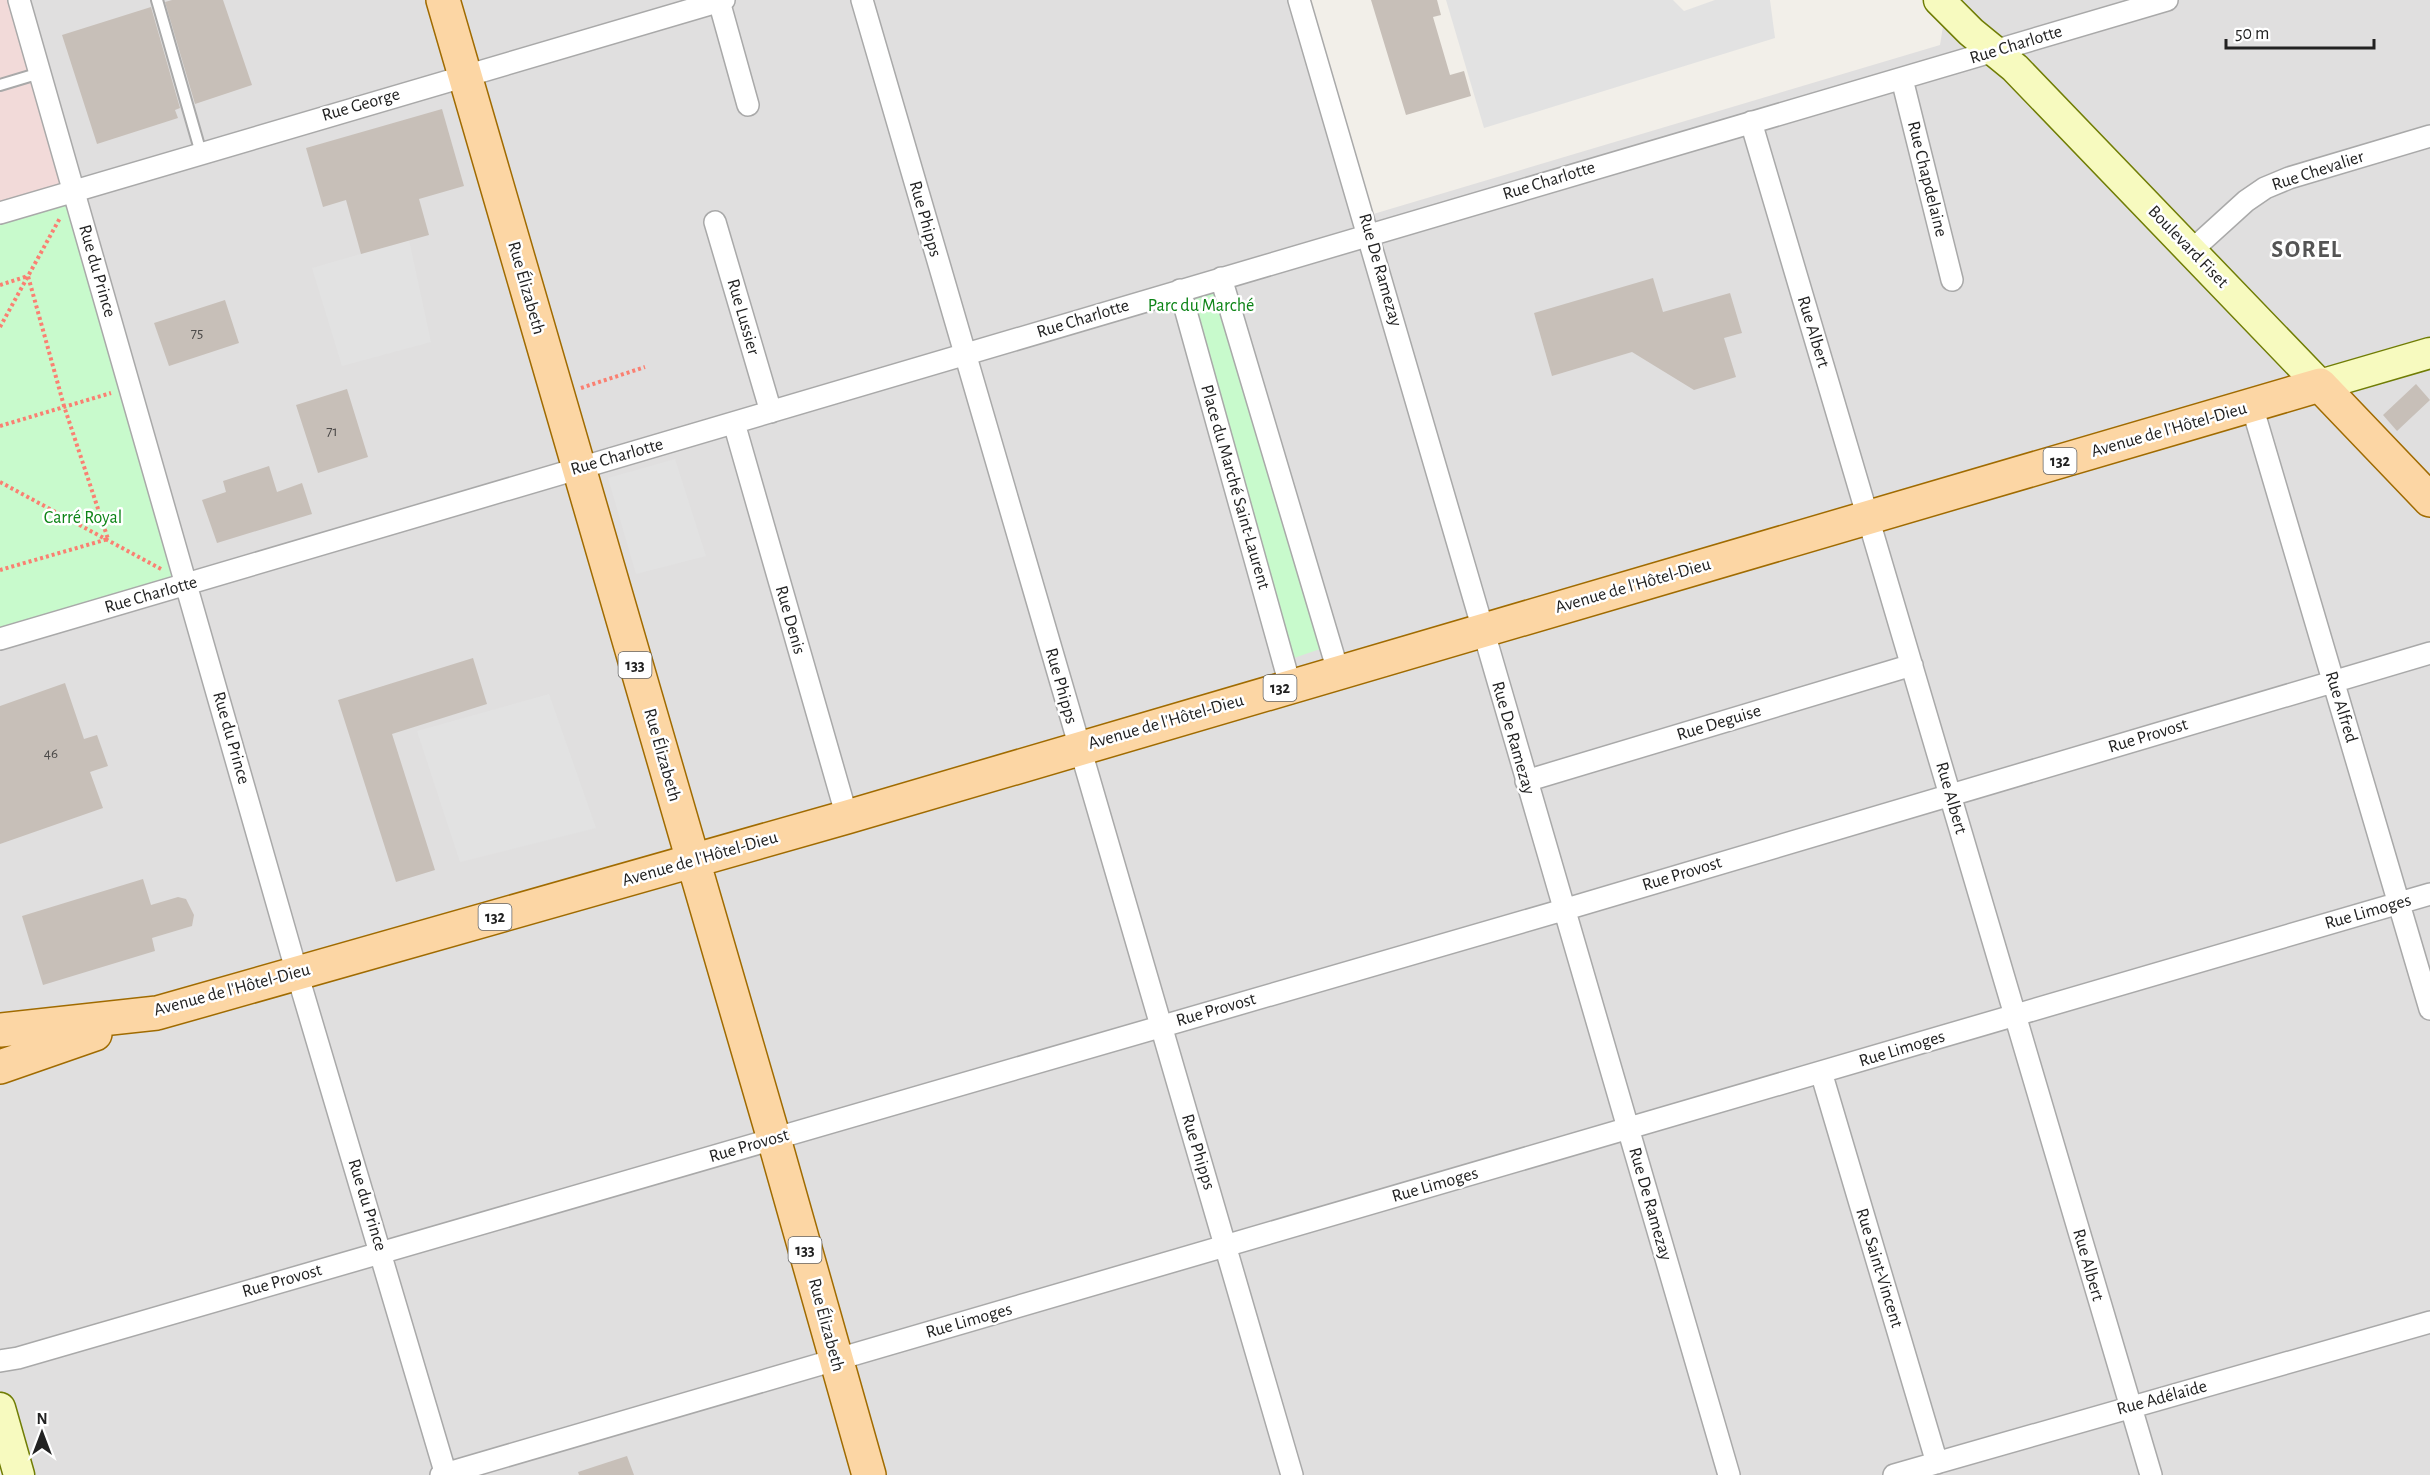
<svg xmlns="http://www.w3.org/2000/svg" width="2430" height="1475" font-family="'Alegreya Sans',sans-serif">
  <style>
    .residential { fill: #e0dfdf }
    .commercial { fill: #f2dad9 }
    .park { fill: #c8facc }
    .parking { fill: #e2e2e2 }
    .building { fill: #c7bfb8 }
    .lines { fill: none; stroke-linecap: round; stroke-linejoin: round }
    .lane-casing { stroke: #a9a9a9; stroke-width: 14 }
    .street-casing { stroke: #a9a9a9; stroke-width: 24 }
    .secondary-casing { stroke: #707d05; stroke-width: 33 }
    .primary-casing { stroke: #a06b00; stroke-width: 36 }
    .path { stroke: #fa8072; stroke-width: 4; stroke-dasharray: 3 3; stroke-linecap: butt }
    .lane { stroke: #fff; stroke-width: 10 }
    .street { stroke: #fff; stroke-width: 21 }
    .secondary { stroke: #f7fabf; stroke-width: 30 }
    .primary { stroke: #fcd6a4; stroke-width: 33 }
    .labels { text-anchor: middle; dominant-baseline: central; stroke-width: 5; stroke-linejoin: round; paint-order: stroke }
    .number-label { font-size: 15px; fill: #4b4948 }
    .shield { fill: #fff; stroke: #646464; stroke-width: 1.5 }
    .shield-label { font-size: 16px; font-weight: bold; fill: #222 }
    .street-label { font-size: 18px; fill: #222; stroke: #fff }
    .park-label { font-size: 18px; fill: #0c8416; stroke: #fff }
    .district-label { font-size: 24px; font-weight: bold; letter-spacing: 1.5px; fill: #555; stroke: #fff }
  </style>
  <rect width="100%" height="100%" fill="#f2efe9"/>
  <!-- residential -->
  <path class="residential" d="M21 0H1308L1370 215 1940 45 1945 14 1931 0H2430V1475H19L0 1408V635Z"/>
  <!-- commercial -->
  <path class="commercial" d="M0 0H21L75 194 0 216Z"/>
  <!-- park -->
  <path class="park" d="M75 194 186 578 0 630V217Z
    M1215 274 1323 648 1294 658 1171 287Z"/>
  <!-- parking -->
  <path class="parking" d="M1446 0H1673L1684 11 1715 0H1770L1775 38 1484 128Z
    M409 240 431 342 342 366 312 268Z
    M675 459 706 556 636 574 608 478Z
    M549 694 596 828 460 862 417 731Z"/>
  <!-- building -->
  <path class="building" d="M172 0H223L252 85 195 104 165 2Z
    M1371 0H1437L1441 15 1433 17 1450 75 1464 71 1471 96 1406 115Z
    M151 7 180 108 175 110 178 118 97 144 62 35Z
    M442 109 464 186 419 199 429 235 361 254 346 200 323 207 306 148Z
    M1653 278 1663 312 1730 293 1742 333 1724 338 1736 377 1694 390 1632 352 1552 376 1534 313Z
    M225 300 239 343 169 366 154 323Z
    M2416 384 2430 400 2397 431 2383 415Z
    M347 389 368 457 318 473 296 405Z
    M269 466 277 492 302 483 312 514 217 543 202 500 226 492 223 481Z
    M473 658 487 704 392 734 435 870 396 882 338 700Z
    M65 683 84 739 97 735 108 766 90 772 103 808 0 844V706Z
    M143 879 151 905 178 897 186 899 194 915 192 926 152 938 155 951 43 985 22 916Z
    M627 1456 634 1475H579L578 1472Z"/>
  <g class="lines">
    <defs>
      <path id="lane" d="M157 0 201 153
        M0 85 40 73"/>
      <path id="street" d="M19 0 297 973 446 1475
        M862 0 1292 1475
        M1299 0C1444 491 1585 984 1729 1475
        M719 1 748 105
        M1902 79 1952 280
        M1751 122 2151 1475
        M0 213 724 0
        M715 222 771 412
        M2191 251 2246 201 2265 188 2289 178 2430 136
        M1221 278 1338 671
        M1180 290 1290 685
        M2252 406 2430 1009
        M734 423 847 817
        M0 639 2167 0
        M1526 781 1912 665
        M1821 1072 1937 1463
        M0 1361 18 1358 1563 910 2430 653
        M441 1475 2430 894
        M1894 1475 2430 1322"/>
      <path id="secondary" d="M1939 0 1971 32 2015 68 2320 385 2430 353
        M0 1408 19 1475"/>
      <path id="primary" d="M443 0 774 1139 869 1475
        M0 1030 157 1013 847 817 2320 385 2430 500
        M0 1067 95 1034"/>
    </defs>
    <!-- lane casing -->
    <use href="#lane" class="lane-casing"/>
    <!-- street casing -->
    <use href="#street" class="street-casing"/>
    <!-- secondary casing -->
    <use href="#secondary" class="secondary-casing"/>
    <!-- primary casing -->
    <use href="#primary" class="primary-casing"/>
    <!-- path -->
    <path class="path" d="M0 285 28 276 64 406 108 539 0 570
      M0 327 60 218
      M581 388 645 367
      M0 426 111 393
      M0 482 161 569"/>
    <!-- lane -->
    <use href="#lane" class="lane"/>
    <!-- street -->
    <use href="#street" class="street"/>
    <!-- secondary -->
    <use href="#secondary" class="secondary"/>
    <!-- primary -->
    <use href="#primary" class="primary"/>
  </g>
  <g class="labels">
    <!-- number labels -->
    <g class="number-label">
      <text x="197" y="333">75</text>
      <text x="332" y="431">71</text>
      <text x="51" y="753">46</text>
    </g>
    <!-- shield labels -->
    <g class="shield">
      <rect x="2043.5" y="448" width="33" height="26" rx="4.5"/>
      <rect x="618.5" y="652" width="33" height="26" rx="4.5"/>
      <rect x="1263.5" y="675" width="33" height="26" rx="4.5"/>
      <rect x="478.5" y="904" width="33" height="26" rx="4.5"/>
      <rect x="788.5" y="1237" width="33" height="26" rx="4.5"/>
    </g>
    <g class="shield-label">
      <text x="2060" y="461">132</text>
      <text x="635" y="665">133</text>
      <text x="1280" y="688">132</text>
      <text x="495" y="917">132</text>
      <text x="805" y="1250">133</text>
    </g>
    <!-- street labels -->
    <g class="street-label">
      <text transform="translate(2016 45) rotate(-17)">Rue Charlotte</text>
      <text transform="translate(361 105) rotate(-16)">Rue George</text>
      <text transform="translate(2318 171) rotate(-18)">Rue Chevalier</text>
      <text transform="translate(1927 179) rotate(76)">Rue Chapdelaine</text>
      <text transform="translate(1549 181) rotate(-17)">Rue Charlotte</text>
      <text transform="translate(925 219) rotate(74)">Rue Phipps</text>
      <text transform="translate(2188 247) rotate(46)">Boulevard Fiset</text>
      <text transform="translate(1380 270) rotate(74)">Rue De Ramezay</text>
      <text transform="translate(97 271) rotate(74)">Rue du Prince</text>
      <text transform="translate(526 288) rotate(74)">Rue Élizabeth</text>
      <text transform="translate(743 317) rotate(74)">Rue Lussier</text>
      <text transform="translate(1083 319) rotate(-17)">Rue Charlotte</text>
      <text transform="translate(1813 332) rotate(73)">Rue Albert</text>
      <text transform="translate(2169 430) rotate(-16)">Avenue de l'Hôtel-Dieu</text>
      <text transform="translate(617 457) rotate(-16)">Rue Charlotte</text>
      <text transform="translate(1235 487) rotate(74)">Place du Marché Saint-Laurent</text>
      <text transform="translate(1633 586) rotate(-16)">Avenue de l'Hôtel-Dieu</text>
      <text transform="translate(151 595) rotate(-16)">Rue Charlotte</text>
      <text transform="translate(790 620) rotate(74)">Rue Denis</text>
      <text transform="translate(1061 686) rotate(74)">Rue Phipps</text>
      <text transform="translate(2341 707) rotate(73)">Rue Alfred</text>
      <text transform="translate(1166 722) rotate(-16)">Avenue de l'Hôtel-Dieu</text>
      <text transform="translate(1719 723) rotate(-17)">Rue Deguise</text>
      <text transform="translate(2148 736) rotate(-17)">Rue Provost</text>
      <text transform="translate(231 738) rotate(74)">Rue du Prince</text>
      <text transform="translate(1513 738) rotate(74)">Rue De Ramezay</text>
      <text transform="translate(662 755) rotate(74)">Rue Élizabeth</text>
      <text transform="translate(1951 798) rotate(74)">Rue Albert</text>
      <text transform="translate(700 859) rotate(-16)">Avenue de l'Hôtel-Dieu</text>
      <text transform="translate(1682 874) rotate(-17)">Rue Provost</text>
      <text transform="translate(2368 912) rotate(-16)">Rue Limoges</text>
      <text transform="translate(232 990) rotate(-15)">Avenue de l'Hôtel-Dieu</text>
      <text transform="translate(1216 1010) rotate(-16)">Rue Provost</text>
      <text transform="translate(1902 1049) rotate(-17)">Rue Limoges</text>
      <text transform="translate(749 1146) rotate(-16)">Rue Provost</text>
      <text transform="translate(1198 1152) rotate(73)">Rue Phipps</text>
      <text transform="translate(1435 1185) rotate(-16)">Rue Limoges</text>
      <text transform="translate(1650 1204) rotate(74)">Rue De Ramezay</text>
      <text transform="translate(367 1205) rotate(73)">Rue du Prince</text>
      <text transform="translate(2088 1265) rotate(74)">Rue Albert</text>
      <text transform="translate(1879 1268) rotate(73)">Rue Saint-Vincent</text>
      <text transform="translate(282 1281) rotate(-16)">Rue Provost</text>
      <text transform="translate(969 1321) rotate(-16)">Rue Limoges</text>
      <text transform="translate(826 1325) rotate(75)">Rue Élizabeth</text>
      <text transform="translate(2162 1398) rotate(-15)">Rue Adélaïde</text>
    </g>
    <!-- park labels -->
    <g class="park-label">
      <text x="1201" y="306">Parc du Marché</text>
      <text x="83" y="518">Carré Royal</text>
    </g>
    <!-- district labels -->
    <g class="district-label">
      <text x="2307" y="250">SOREL</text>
    </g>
  </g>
  <!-- north arrow -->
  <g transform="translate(42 1433)" stroke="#ffffff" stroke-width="4.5" paint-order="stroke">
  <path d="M0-4.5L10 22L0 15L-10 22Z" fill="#222222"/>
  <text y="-9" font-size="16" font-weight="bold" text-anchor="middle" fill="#222222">N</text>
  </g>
  <!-- scale -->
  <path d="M2226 39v9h148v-9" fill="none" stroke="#222222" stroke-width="3"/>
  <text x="2235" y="39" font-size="18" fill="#222222" stroke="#ffffff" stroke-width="4.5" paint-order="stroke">50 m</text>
</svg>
